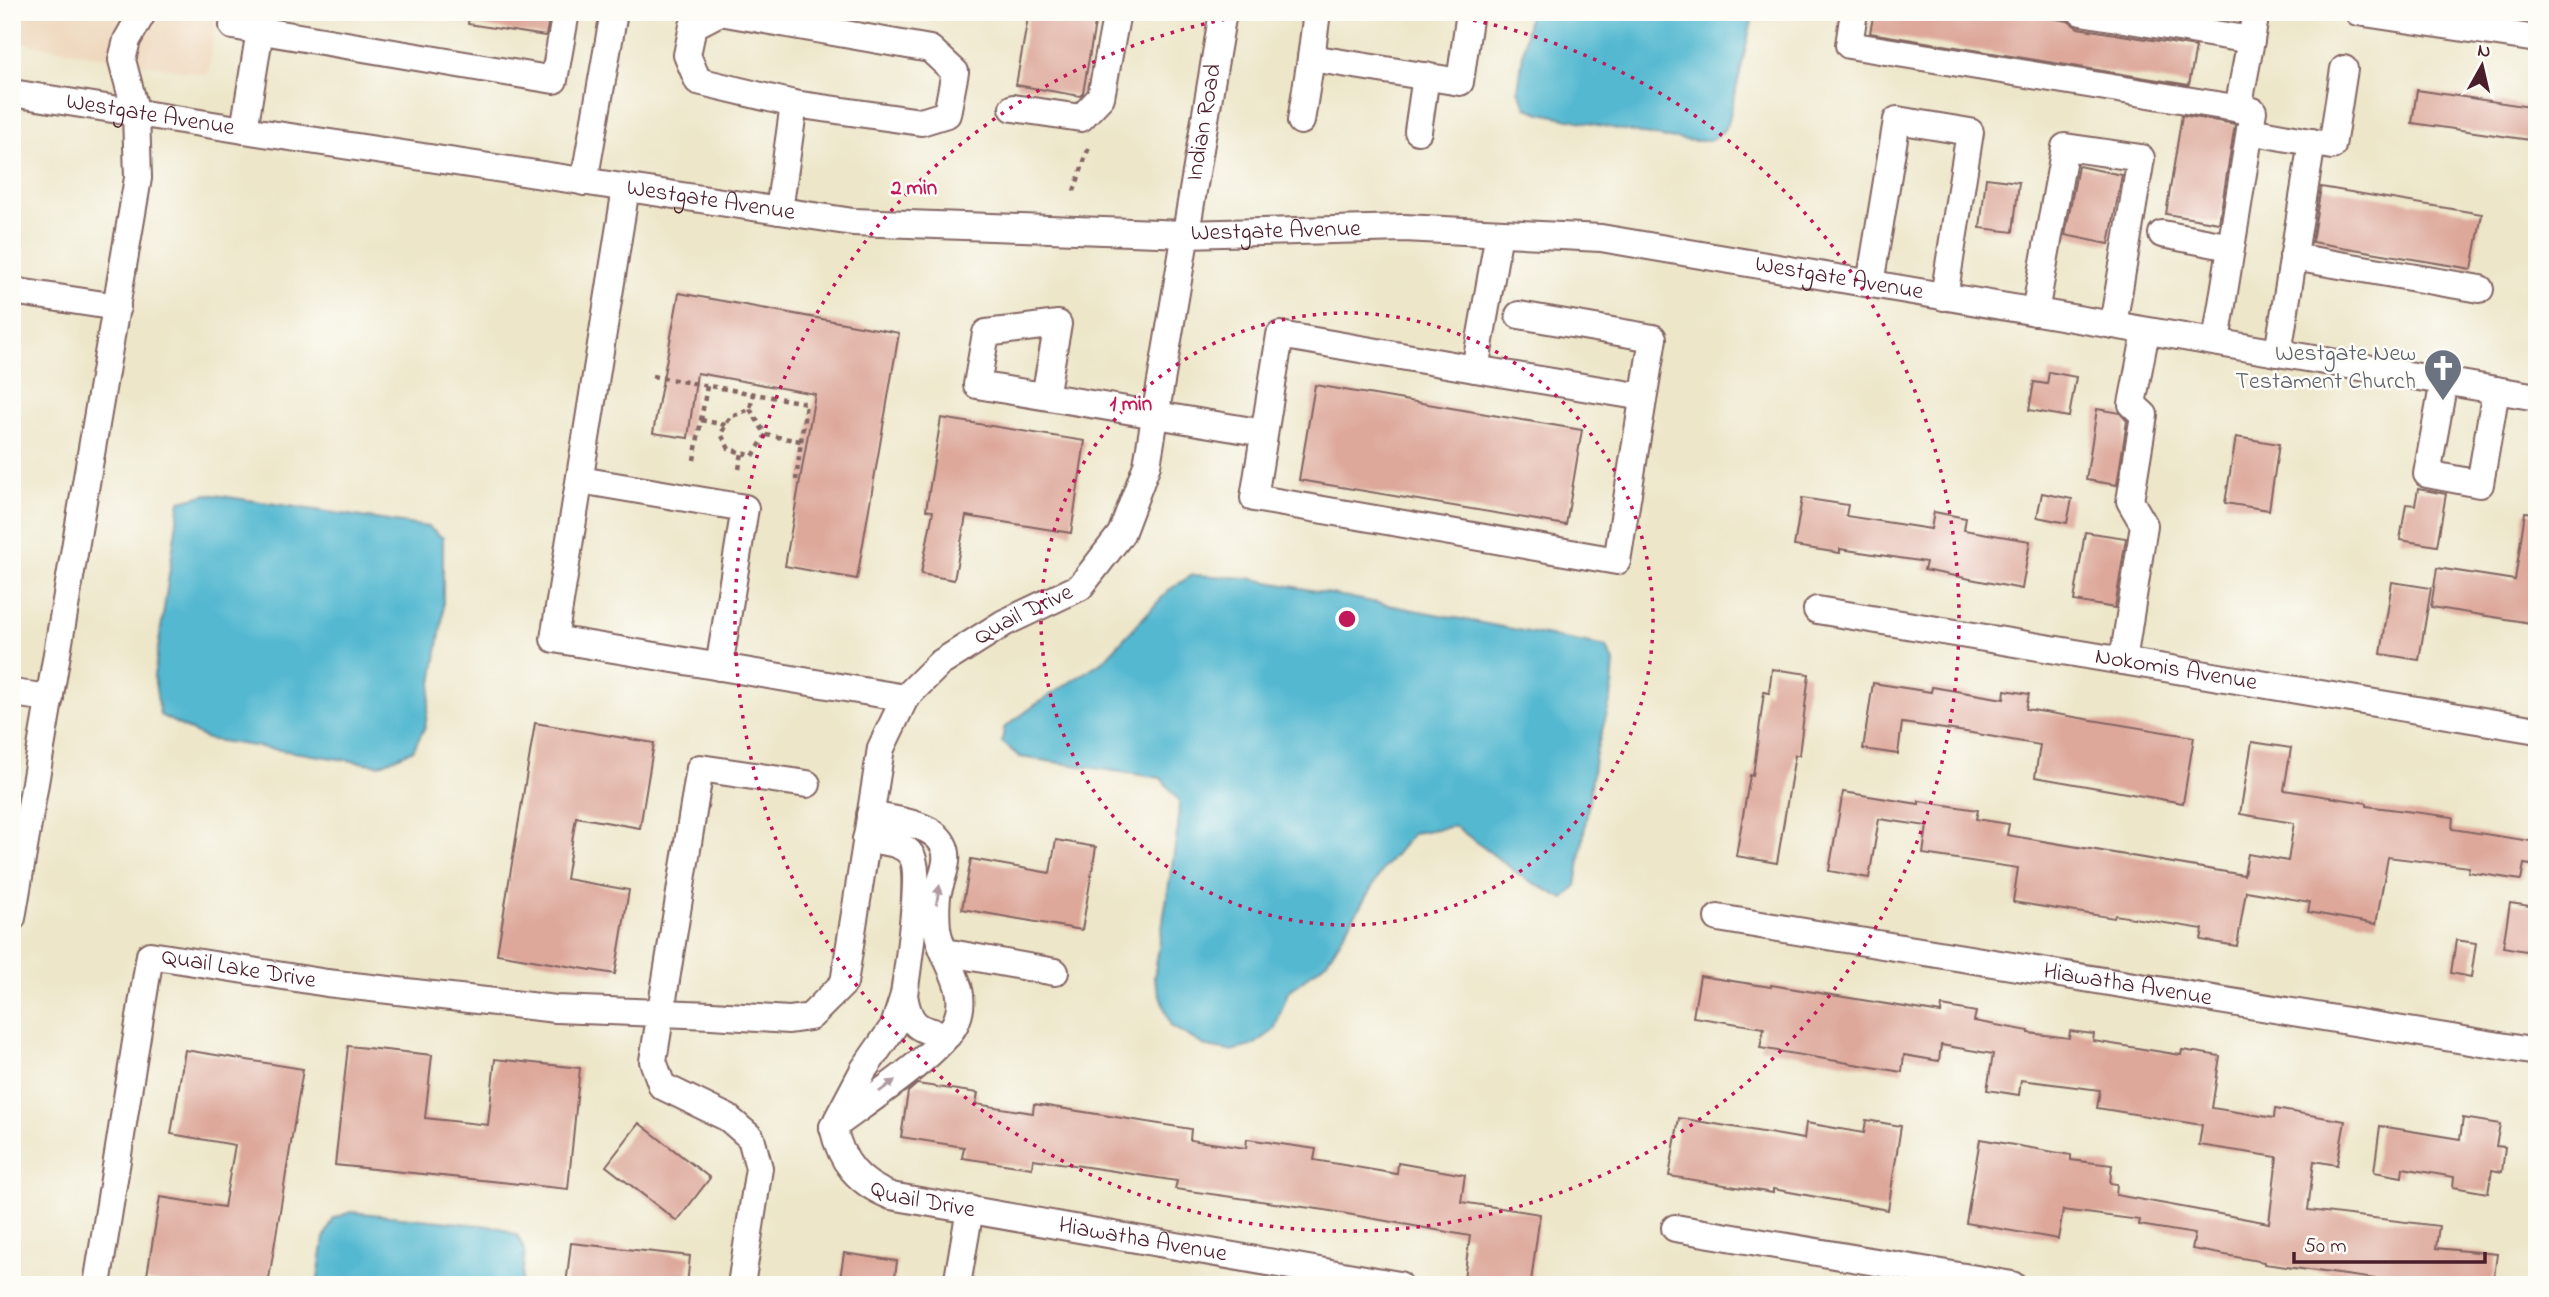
<svg xmlns="http://www.w3.org/2000/svg" width="2549" height="1297" font-family="'Indie Flower',sans-serif">
  <style>
    .built { fill: #eed7bb }
    .water { fill: #52b8d0; stroke: #4e6c7e; stroke-width: 2 }
    .building { fill: #dda79a }
    .lines { fill: none; stroke-linecap: round; stroke-linejoin: round }
    .minor-casing { stroke: #836562; stroke-width: 30 }
    .path { stroke: #836562; stroke-width: 4.5; stroke-dasharray: 5 5; stroke-linecap: butt }
    .minor { stroke: #fff; stroke-width: 26 }
    .oneway { fill: #ae9aa0 }
    .ring { fill: none; stroke: #c2185b; stroke-width: 3.5; stroke-dasharray: 3.5 7 }
    .labels { text-anchor: middle; dominant-baseline: central; stroke-width: 5; stroke-linejoin: round; paint-order: stroke }
    .street-label { font-size: 24px; fill: #4a1f2b; stroke: #fdfcf7 }
    .worship-label { font-size: 24px; fill: #5b616d; stroke: #fdfcf7; text-anchor: end }
    .centre { fill: #c2185b; stroke: #fdfcf7; stroke-width: 3.5 }
    .ring-label { font-size: 21px; text-anchor: middle; font-weight: bold; fill: #c2185b; stroke: #fdfcf7; stroke-width: 5; stroke-linejoin: round; paint-order: stroke }
  </style>
  <rect width="100%" height="100%" fill="#fdfcf7"/>
  <filter id="ink" filterUnits="userSpaceOnUse"><feTurbulence type="fractalNoise" baseFrequency=".0143" numOctaves="2"/><feDisplacementMap in="SourceGraphic" scale="14" xChannelSelector="R" yChannelSelector="G"/><feConvolveMatrix kernelMatrix="1 2 1 2 8 2 1 2 1" color-interpolation-filters="sRGB"/></filter>
  <filter id="wash" filterUnits="userSpaceOnUse"><feTurbulence type="fractalNoise" baseFrequency=".00686" numOctaves="4" result="noise"/><feDisplacementMap in="SourceGraphic" scale="28" xChannelSelector="R" yChannelSelector="G"/><feGaussianBlur stdDeviation="1.57" result="paint"/><feColorMatrix in="noise" values="0 0 0 0 0 0 0 0 0 0 0 0 0 0 0 0 0 1.4 0 .05"/><feComposite in="paint" operator="in"/></filter>
  <g filter="url(#wash)">
    <rect width="100%" height="100%" fill="#ede6c9"/>
    <!-- built -->
    <path class="built" d="M12 12H217L208 75 12 41Z"/>
    <!-- water -->
    <path class="water" d="M1529 12H1754L1728 124C1724 129 1719 137 1713 139 1691 148 1572 119 1541 113L1527 108 1518 90Z
      M208 494 428 527 443 538V615L425 727 413 750 379 765 207 739 160 715 154 676 180 501Z
      M1192 575 1248 578 1606 647 1614 662 1611 698 1596 752 1576 886 1564 899 1524 878 1455 826 1413 833 1383 869 1327 961 1288 992 1274 1030 1252 1046 1230 1051 1207 1047 1171 1026 1154 978 1178 828 1179 801 1161 778 1020 757 1002 742 1004 728 1035 705 1104 660 1169 590Z
      M351 1212 499 1227 518 1236 525 1252 521 1285H317L324 1238 334 1218Z"/>
    <g id="blocks">
      <!-- building -->
      <path class="building" d="M469 12H550L546 36 468 24Z
        M1029 12H1097L1083 93 1080 96 1016 85Z
        M1874 12H2018L2068 21 2078 28 2196 47 2189 85 1870 33Z
        M2417 90 2537 108V141L2412 123Z
        M2182 115 2235 124 2219 223 2166 214Z
        M2078 166 2122 175 2109 244 2065 235Z
        M1986 178 2019 182 2013 232 1980 228Z
        M2321 187 2482 214 2472 269 2312 242Z
        M679 293 899 333 857 579 785 566 815 394 697 373 688 438 653 433Z
        M2049 372 2076 377 2069 417 2029 410 2034 382 2047 384Z
        M1315 385 1582 430 1566 525 1299 480Z
        M2097 409 2120 413 2127 421 2117 485 2086 480Z
        M941 418 1085 441 1071 533 966 516 954 580 921 574 933 511 926 510Z
        M2236 437 2279 444 2269 510 2225 503Z
        M2418 489 2446 494 2437 546 2400 540 2406 504 2415 505Z
        M2042 493 2072 499 2067 523 2037 517Z
        M1802 498 1848 505 1846 516 1931 529 1934 512 1966 518 1964 530 2030 541 2022 589 1924 570 1926 562 1840 549V553L1794 546Z
        M2525 512 2537 513V624L2431 607 2437 568 2515 580Z
        M2085 532 2126 538 2115 608 2074 601Z
        M2392 582 2431 588 2419 660 2381 654Z
        M1772 669 1809 674 1799 755H1795L1777 863 1736 856 1750 775 1753 776 1764 692 1769 693Z
        M1873 683 1931 692 1932 687 2004 699 2005 690 2029 694 2026 709 2194 737 2183 803 2035 777 2040 745 1966 732 1902 723 1898 754 1863 749Z
        M535 723 654 743 640 828 576 817 566 879 629 890 615 974 497 954Z
        M2252 742 2291 748 2284 790 2367 803V806L2453 817 2452 829 2537 842V866L2524 864 2521 880 2468 872 2469 867 2388 857 2376 924 2308 912 2310 902 2246 891 2237 946 2201 940 2203 929 2115 915 2114 918 2013 902 2018 868 1923 854 1927 826 1879 819 1869 878 1829 871 1843 792 1919 804V801L1978 810 1976 819 2009 824 2007 835 2244 875 2248 854 2288 861 2294 823 2240 814Z
        M1056 840 1096 847 1082 930 962 909 971 859 1050 873Z
        M2510 903 2537 907V953L2503 947Z
        M2456 940 2476 943 2471 977 2451 973Z
        M1700 976 1771 987V985L1941 1013 1942 1006 1976 1012 1974 1021 2029 1031V1033L2069 1038 2070 1031 2094 1034 2093 1041 2181 1055 2182 1050 2220 1056 2212 1108 2274 1118 2275 1109 2345 1121 2337 1165 2314 1161 2308 1210 2439 1226 2436 1248 2497 1254 2493 1285H2398V1282L2264 1264V1262L2192 1249 2195 1234 2139 1225 2140 1220 2063 1210 2058 1239 1966 1223 1980 1139 2071 1155V1160L2112 1165 2110 1183 2117 1184 2116 1195 2269 1223 2277 1157 2199 1145 2202 1125 2097 1108 2100 1090 2021 1080 2019 1095 1987 1090 1993 1054 1941 1045 1939 1061 1904 1055 1902 1072 1760 1048 1764 1028 1693 1017Z
        M348 1046 432 1055 425 1118 488 1125 495 1059 580 1068 568 1189 335 1165Z
        M185 1050 303 1069 268 1285H170L146 1281 160 1197 224 1207 235 1145 171 1134Z
        M917 1084 978 1093 976 1104 1033 1113 1034 1104 1191 1129 1190 1140 1246 1148 1247 1139 1316 1149 1314 1160 1397 1174 1398 1163 1465 1175 1461 1202 1540 1214 1531 1282 1519 1281 1518 1285H1463L1470 1236 1325 1210 1175 1189 1177 1181 1114 1171 1033 1159 1032 1168 962 1158 964 1147 901 1137 908 1092Z
        M1679 1118 1804 1139 1806 1123 1864 1133 1866 1120 1901 1126 1888 1210 1773 1189V1193L1669 1176Z
        M2463 1118 2500 1124 2496 1146 2505 1147 2502 1172 2492 1170 2488 1193 2453 1187 2454 1177 2403 1168 2402 1177 2374 1172 2380 1126 2460 1139Z
        M639 1123 710 1178 677 1221 606 1166Z
        M571 1243 690 1256 687 1285H566Z
        M844 1253 897 1261 894 1285H839Z"/>
    </g>
  </g>
  <g filter="url(#ink)">
    <use href="#blocks" fill-opacity="0" stroke="#836562" stroke-width="2"/>
    <g class="lines">
      <defs>
        <g id="minor">
          <path d="M235 12 233 26 554 80 566 12"/>
          <path d="M720 12 930 49 955 72 947 114 921 122 794 104 698 81 687 55 693 26Z"/>
          <path d="M1317 12 1311 58 1460 82 1470 12"/>
          <path d="M1854 12 1849 45 2253 111 2216 342"/>
          <path d="M2081 12 2251 40 2256 12"/>
          <path d="M2358 12 2537 39"/>
          <path id="s1" d="M12 93 244 130 853 222 1185 234 1404 228 1601 238 2537 397"/>
          <path d="M1013 108 1081 118 1101 97 1117 12"/>
          <path d="M2238 109 2251 40"/>
          <path d="M1301 121 1311 58"/>
          <path d="M244 130 260 30"/>
          <path d="M1418 131 1426 76"/>
          <path d="M2250 131 2332 146 2344 69"/>
          <path d="M584 182 614 12"/>
          <path d="M626 188 554 639 905 698"/>
          <path d="M779 211 794 104"/>
          <path d="M1499 233 1475 369 1280 335 1254 498 1617 561 1653 338 1519 315"/>
          <path d="M2162 234 2231 247"/>
          <path d="M2293 257 2480 289"/>
          <path d="M1870 284 1897 120 1970 132 1944 297"/>
          <path d="M12 291 117 307"/>
          <path d="M2035 312 2065 147 2141 158 2113 325"/>
          <path d="M2278 353 2312 142"/>
          <path d="M1475 369 1643 397"/>
          <path d="M2444 381 2427 474 2480 484 2496 390"/>
          <path d="M1045 396 1058 324 986 333 977 385 1264 433"/>
          <path d="M580 480 745 508 719 667"/>
          <path id="s2" d="M1817 610 2537 730"/>
          <path d="M2123 661 2144 525 2130 501 2144 415 2132 404 2146 331"/>
          <path d="M12 693 50 698"/>
          <path d="M866 839C881 842 902 841 911 855 923 870 907 971 904 995 909 1027 919 1030 948 1035"/>
          <path d="M12 918 138 178 136 113 122 60 127 40 143 12"/>
          <path id="s3" d="M1718 918 2537 1052"/>
          <path d="M945 952 1055 972"/>
          <path d="M837 1120 864 1069 894 1026 904 995"/>
          <path id="s4" d="M833 1127C841 1162 858 1183 891 1196L1399 1285"/>
          <path d="M833 1127C862 1105 940 1054 955 1024 973 988 941 962 937 928 936 917 936 906 937 896 940 879 952 860 943 844 931 822 891 820 870 815"/>
          <path d="M1675 1228 2012 1285"/>
          <path id="s5" d="M97 1285 150 955 327 983 556 1009 712 1015 789 1020 810 1017 844 983 881 748 905 698 939 664 1004 623 1080 587 1121 534 1147 465 1223 12"/>
          <path d="M741 1285 759 1168 751 1138 728 1118 662 1086 653 1061 700 768 807 784"/>
          <path d="M957 1285 970 1209"/>
        </g>
      </defs>
      <!-- minor casing -->
      <use href="#minor" class="minor-casing"/>
      <!-- path -->
      <path class="path" d="M1074 191 1089 147
        M652 376 806 403 796 480
        M750 409 766 435 753 456 729 449 721 434 730 417 750 409 753 394
        M701 420 726 425
        M766 435 801 441
        M694 460 707 386
        M739 469 742 453"/>
      <!-- minor -->
      <use href="#minor" class="minor"/>
    </g>
    <!-- one-way arrows -->
    <defs><path id="oneway-solid" d="M-6-.8H1V-3.2L6.5 0L1 3.2V.8H-6Z" transform="scale(1.75)"/></defs>
    <g class="oneway">
      <use href="#oneway-solid" transform="translate(938 895) rotate(-80)"/>
      <use href="#oneway-solid" transform="translate(887 1086) rotate(-37)"/>
    </g>
  </g>
  <!-- distance rings -->
  <g class="ring">
    <circle cx="1347" cy="619" r="306"/>
    <path d="M1432 13A612 612 0 1 1 1262 13"/>
  </g>
  <!-- icons -->
  <defs>
    <symbol id="church-pin" viewBox="-11 -11 22 30"><path d="M0 17L-7.5 6A9.5 9.5 0 1 1 7.5 6Z" fill="#6b7280" stroke="#fdfcf7"/><path d="M-1.2-6h2.4v3.5h3.3v2.4h-3.3V6h-2.4V-.1h-3.3v-2.4h3.3Z" fill="#fff"/></symbol>
  </defs>
  <g fill-rule="evenodd">
    <use href="#church-pin" x="2421" y="346" width="44" height="60"/>
  </g>
  <g class="labels">
    <!-- street labels -->
    <g class="street-label">
      <text stroke="none"><textPath href="#s1" startOffset="140">Westgate Avenue</textPath></text>
      <text stroke="none"><textPath href="#s5" startOffset="2037">Indian Road</textPath></text>
      <text stroke="none"><textPath href="#s1" startOffset="707">Westgate Avenue</textPath></text>
      <text stroke="none"><textPath href="#s1" startOffset="1274">Westgate Avenue</textPath></text>
      <text stroke="none"><textPath href="#s1" startOffset="1841">Westgate Avenue</textPath></text>
      <text stroke="none"><textPath href="#s5" startOffset="1486">Quail Drive</textPath></text>
      <text stroke="none"><textPath href="#s2" startOffset="364">Nokomis Avenue</textPath></text>
      <text stroke="none"><textPath href="#s5" startOffset="424">Quail Lake Drive</textPath></text>
      <text stroke="none"><textPath href="#s3" startOffset="415">Hiawatha Avenue</textPath></text>
      <text stroke="none"><textPath href="#s4" startOffset="126">Quail Drive</textPath></text>
      <text stroke="none"><textPath href="#s4" startOffset="350">Hiawatha Avenue</textPath></text>
    </g>
    <!-- worship labels -->
    <g class="worship-label">
      <text x="2416" y="354">Westgate New<tspan x="2416" dy="28">Testament Church</tspan></text>
    </g>
  </g>
  <circle cx="1347" cy="619" r="10" class="centre"/>
  <g class="ring-label">
    <text x="914" y="194">2 min</text>
    <text x="1131" y="410">1 min</text>
  </g>
  <!-- margin -->
  <rect width="2549" height="1297" fill="none" stroke="#fdfcf7" stroke-width="42"/>
  <!-- north arrow -->
  <g transform="translate(2482 66) rotate(8)" stroke="#fdfcf7" stroke-width="5" paint-order="stroke">
  <path d="M0-5L12 26L0 18L-12 26Z" fill="#4a1f2b"/>
  <text y="-10" font-size="19" font-weight="bold" text-anchor="middle" fill="#4a1f2b">N</text>
  </g>
  <!-- scale -->
  <path d="M2294 1252v10h191v-10" fill="none" stroke="#4a1f2b" stroke-width="3.5"/>
  <text x="2304" y="1252" font-size="21" fill="#4a1f2b" stroke="#fdfcf7" stroke-width="5" paint-order="stroke">50 m</text>
</svg>
